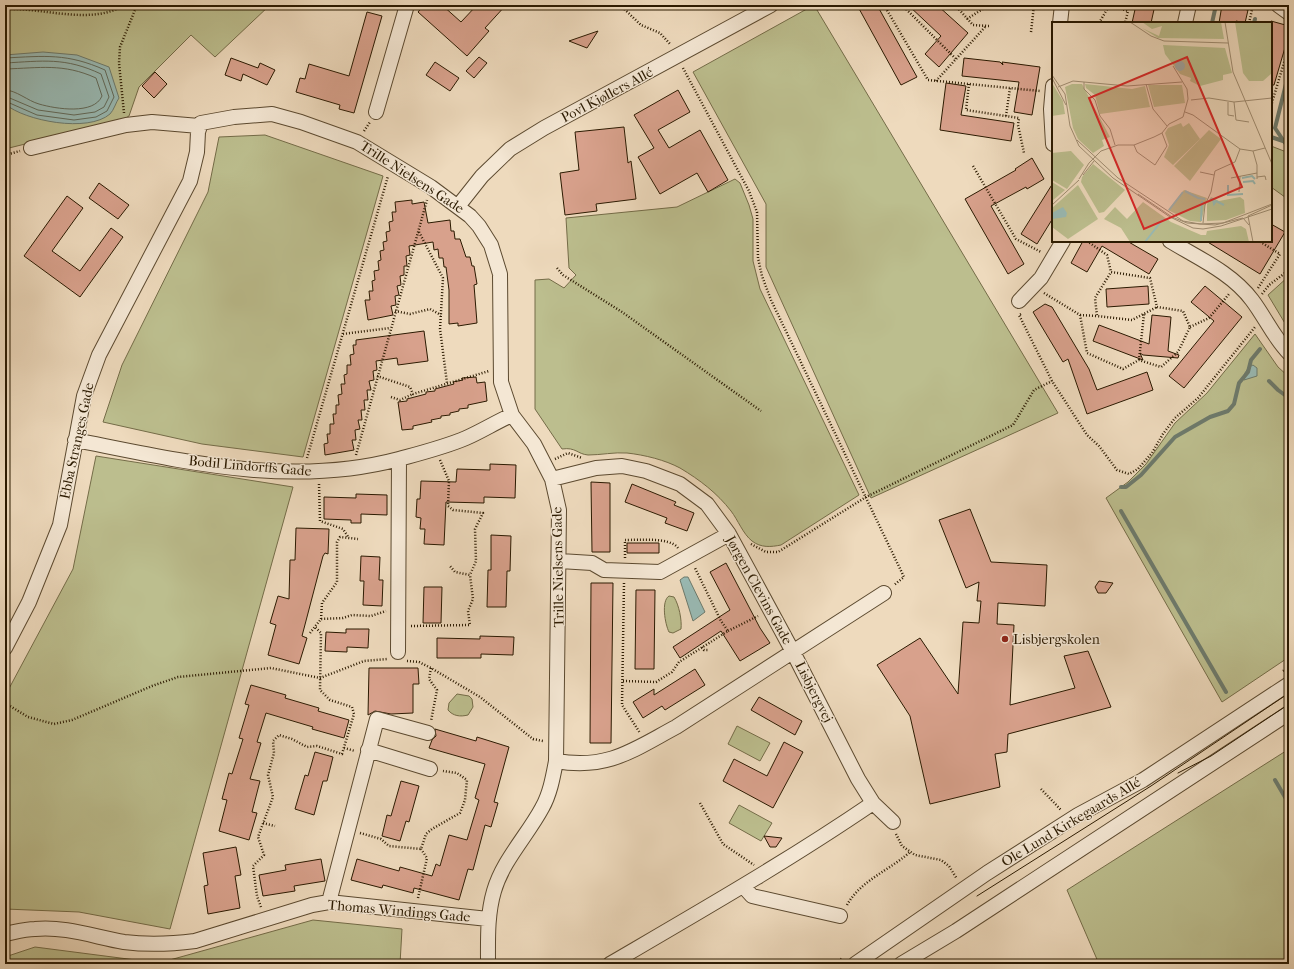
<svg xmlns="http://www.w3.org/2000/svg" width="1294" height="969" font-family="'IM FELL French Canon',serif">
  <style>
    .green { fill: #bcbe8e; stroke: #746c48 }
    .water { fill: #99bab4; stroke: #6d7a6c }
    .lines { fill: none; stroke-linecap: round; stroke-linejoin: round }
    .shore { stroke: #626a5a; stroke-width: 1 }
    .stream { stroke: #6d7a6c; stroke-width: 4 }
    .building { fill: #d8a18c; stroke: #2b1a01 }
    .minor-casing { stroke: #5c4a30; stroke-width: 16 }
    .path { stroke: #2b1a01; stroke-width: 2.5; stroke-dasharray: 1 2; stroke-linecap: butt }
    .minor { stroke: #f4e7d4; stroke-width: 14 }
    .tram { stroke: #2b1a01; stroke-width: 1 }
    .poi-dot { fill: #8f2418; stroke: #f4e7d4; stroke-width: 1.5 }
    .labels { text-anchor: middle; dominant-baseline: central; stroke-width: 3; stroke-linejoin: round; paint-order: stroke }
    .street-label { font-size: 14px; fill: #2b1a01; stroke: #f4e7d4 }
    .poi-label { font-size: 14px; fill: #2b1a01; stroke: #f4e7d4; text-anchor: start }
    .inset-river { fill: none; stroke: #99bab4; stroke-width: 2 }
    .inset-road { fill: none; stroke: #a08d72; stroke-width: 1 }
    .view { fill: #d62828; fill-opacity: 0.15; stroke: #d62828; stroke-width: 2 }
    .inset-edge { fill: none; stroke: #2b1a01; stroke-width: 2 }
  </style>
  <rect width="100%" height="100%" fill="#eedabd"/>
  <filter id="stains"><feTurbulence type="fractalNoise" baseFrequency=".005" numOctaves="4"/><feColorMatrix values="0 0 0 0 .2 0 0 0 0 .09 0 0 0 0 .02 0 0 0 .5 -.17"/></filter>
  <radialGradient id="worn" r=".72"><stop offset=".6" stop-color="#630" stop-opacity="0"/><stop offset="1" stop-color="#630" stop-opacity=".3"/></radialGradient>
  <!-- green -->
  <path class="green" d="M5 5H270L215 57 191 35 139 87 129 116 122 120 5 149Z
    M814 5 1058 413 871 498 766 267V204L693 72Z
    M265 135 383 176 303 457 202 444 103 422 122 365 208 192 219 137Z
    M1271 146 1289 153V200L1271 187Z
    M735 179 740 183 749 205 753 219V261L760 289 859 495 781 545C771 547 761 548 752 541 743 534 738 520 731 511 717 493 700 480 680 468 665 460 645 455 627 453 614 452 601 455 588 455 577 454 576 447 562 449L535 409V280L549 279 564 288 576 275 569 268 566 218 677 207Z
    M1289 276V330L1268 295Z
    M1255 334 1278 367 1289 377V657L1222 702 1106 498 1128 482 1146 464 1175 423 1207 393Z
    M96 456 293 487 170 929 79 912 5 909V696L73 569Z
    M669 596 674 597C679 605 682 620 681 629L673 633 669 632C665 624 661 601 669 596Z
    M457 694 469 696 472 699 473 707 468 715C460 717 453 716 448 710L449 703Z
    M737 726 770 743 760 761 728 744Z
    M1289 749V964H1099L1067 890Z
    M739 805 772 823 761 841 729 823Z
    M313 920 402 929 400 964H5V957L35 947 159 963Z"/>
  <!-- water -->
  <path class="water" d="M43 52 77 55 109 67 119 98C116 102 114 110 110 114 88 133 25 121 5 104V55Z
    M1253 365 1257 368V376L1244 380C1242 375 1248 367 1253 365Z
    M684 577H688L705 612 693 621 680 580Z"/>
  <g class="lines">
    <!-- shore -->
    <path class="shore" d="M5 58C45 56 67 53 105 70L114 97 107 111 96 117 74 120 37 115 5 101
      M5 63C43 61 65 57 101 74L109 97 104 107 95 112 74 115 38 110 5 96
      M5 69C40 68 63 63 96 78L102 96C94 115 56 109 39 104 28 101 16 90 5 90"/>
    <!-- stream -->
    <path class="stream" d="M1212 23 1216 5
      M1254 23 1255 19
      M1271 137 1289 143
      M1285 143 1275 128 1289 72
      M1269 381 1278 390 1289 398
      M1121 487H1126L1141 475 1175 437 1210 417 1228 411 1234 404 1239 383 1248 372 1251 360 1260 349
      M1121 511 1226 692
      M1275 780 1289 804"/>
  </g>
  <!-- building -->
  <path class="building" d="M424 5H442L461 22 477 5H506L485 28 489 31 467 56 418 12Z
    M857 5H877L917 77 901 85Z
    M908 5H937L968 33 939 67 925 54 941 36Z
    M1136 5H1155L1151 23H1132Z
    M1222 5H1239V8L1248 10 1245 23 1236 21 1235 23H1219Z
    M367 12 382 16 354 113 339 109 340 105 296 92 300 78 305 79 309 64 349 76Z
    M1271 21 1289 26V34L1274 85H1271Z
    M598 31 587 48 569 41Z
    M479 57 487 63 474 78 466 71Z
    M231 58 258 68 260 63 275 70 267 85 243 74 241 81 225 75Z
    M964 58 1000 62 1003 65 1002 62 1040 67 1032 115 1014 112 1019 82 962 76Z
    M435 62 459 78 450 91 426 75Z
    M155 72 167 84 154 98 142 86Z
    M946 83 966 86 961 115 1014 123 1011 141 940 130Z
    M678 90 690 112 658 130 669 148 700 130 728 180 708 192 697 173 660 194 638 157 654 148 634 115Z
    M624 127 628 163 631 161 636 199 596 204 597 211 565 215 560 173 579 170 575 132Z
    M1032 158 1044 179 1027 189 1026 187 991 206 1024 264 1008 274 965 199 1016 170 1015 169Z
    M99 183 129 205 118 219 89 198Z
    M1053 183V218L1037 244 1021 234Z
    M67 196 83 208 52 251 80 271 111 228 123 237 80 297 24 256Z
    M412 200V204L424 202 428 223 450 220 451 231H454L455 239H460L466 257H470L472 266H474L477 284 474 285 477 323 458 326V323L449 324V290L446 267H444L443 258H439L438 249 434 250 433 242 409 246 410 255 406 256 407 266H404V275L400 276 401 285 397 286 399 295 395 296 396 305 391 306 393 315 368 320 365 300H370L369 291H373L372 281 375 280 374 271 379 270 378 261 381 260 380 251 384 250 383 242 387 241 386 232 390 231 389 222 393 221 392 212H396L395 202Z
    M1271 224 1285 232 1260 274 1206 241H1271Z
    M1083 241H1127L1158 259 1149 274 1102 246 1087 272 1071 263Z
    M1148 286 1149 304 1107 307 1106 289Z
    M1205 286 1242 317 1184 388 1169 376 1214 321 1191 302Z
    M1045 304 1052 307 1089 369 1097 390 1147 372 1153 390 1087 414 1068 359 1063 362 1033 312Z
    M1152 315 1171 317 1168 351 1179 355 1178 358 1143 355 1140 353 1143 360 1093 341 1099 325 1149 344Z
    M424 331 428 361 398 365 397 358 376 361 377 370 373 371 374 380 369 381 371 390H367L368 400H364L365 410H361L362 420H358L360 429 355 430 356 440H352L354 450 325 455 324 444 328 443 327 434H330V424H334L333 414H336V405H339L338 395 342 394 341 384H345L344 375 347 374V365H351L350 355 354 354 353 345H356V340Z
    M476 377 477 383 485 382 487 401 468 405V408L459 409V411L450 413V415L441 416V418L431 420 432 422 413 426V429L402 430 398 402 407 401V399L426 394V392L435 391V389L454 384 453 382 463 380 462 378Z
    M490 464 516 465 515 498 484 497V503L446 502 444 545 424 544 425 529H420L421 518 416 517 417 499H420L421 481 456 482 457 469 490 470Z
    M591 482 610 483V552H592Z
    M632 484 676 502 674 505 694 513 687 531 665 523 667 518 625 502Z
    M356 494 387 495V515L361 514V523H351V520L324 519V497L356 498Z
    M970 509 991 562 1047 565 1045 606 998 603 997 624 1014 625 1010 705 1075 688 1064 656 1088 651 1111 707 1008 734 1007 752 995 754 1000 787 930 804 910 716 877 665 920 638 958 694 963 622 979 623 981 601H977L979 582 966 588 939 520Z
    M296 528 329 529 328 554 325 553 323 556 302 636 307 638 299 664 268 655 276 625 270 623 278 596 289 599 290 560H295Z
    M491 535 511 536 510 571H507L506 607H487L488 570H491Z
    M627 543H659V553H627Z
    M361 556 380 557 379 580H383L382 606 363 605 364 581H360Z
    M726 563 760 628 770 643 740 661 721 631 680 658 673 647 730 610 710 572Z
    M1099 581 1113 583 1106 593H1098L1095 587Z
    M591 583H613L611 743H590Z
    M424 587H442L441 623H423Z
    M636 590H655L654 669H635Z
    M346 629H369L368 648 347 647V652L325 651 326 632 346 633Z
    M480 636 514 637 513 655 481 654V658H437V638L480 639Z
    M369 668H418L419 684H413V713L391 714 375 711 368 715Z
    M695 669 705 685 665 710 662 706 643 718 633 702 654 689V695Z
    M251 685 286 695 285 698 319 708 318 711 349 720 344 738 312 729 313 727 266 713 257 742 261 743 250 779 260 781 252 812 257 813 249 840 219 831 227 800 222 799 229 773 232 774 243 739 239 738 249 705 245 704Z
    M759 697 802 721 795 735 751 710Z
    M435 729 476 741 477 737 509 747 494 802 498 803 491 827 485 825 473 870 468 869 459 900 414 888 413 893 383 885 382 888 351 880 357 859 399 871 400 867 432 876 436 864 440 866 449 835 467 840 479 800 475 798 485 764 429 748 432 740 436 736Z
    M784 742 803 752 773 808 723 781 734 759 767 776Z
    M315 752 333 757 327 781H323L314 815 295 809 305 775 308 776Z
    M401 781 419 786 409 822 406 821 400 841 382 836 387 815 391 816Z
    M764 836 782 838 776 847H770Z
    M236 847 241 875 235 876 240 908 208 914 204 886 208 885 203 853Z
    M321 859 325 881 294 886 295 891 263 896 259 875 286 870 285 865Z"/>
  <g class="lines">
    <defs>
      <path id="minor" d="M1278 5 1289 13
        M1060 23 1062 5
        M1185 23 1189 5
        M1053 86 1051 109 1053 144
        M376 112 407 5
        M31 148 126 125 152 122 199 126
        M459 205 482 176 510 149 544 128 771 5
        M1170 241C1198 258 1232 273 1252 300 1265 317 1274 338 1289 353
        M1019 301 1041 278 1063 241
        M75 440C182 461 290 488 399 459 421 453 445 447 466 438 482 431 496 422 512 415
        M552 479 596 468 622 466 646 471 680 484 707 504 729 534 793 652 858 779 873 803 893 822
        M560 561 592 563 604 570 660 572 729 534
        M5 648 29 602 60 525 84 396 99 355 190 181 197 152 198 132 201 123 234 117 272 114 301 122 357 142 431 187 470 216 479 226 491 245 500 274 501 382 512 415 534 444 552 479 559 510 556 761C553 777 550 794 542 808 527 836 503 860 494 891 487 915 488 939 488 964
        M398 652 399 459
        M368 750 430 769
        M556 761C608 770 633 750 676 727L884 593
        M743 886 752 896 840 916
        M329 902 377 719 428 733
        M5 934C15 932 25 929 35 929 65 926 95 937 124 942 147 945 172 944 195 941L312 905 329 902 488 919
        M610 964C699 912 788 861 873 803
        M855 964 987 873 1078 815 1143 780 1289 684
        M901 964 956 931 1289 713"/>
    </defs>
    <!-- minor casing -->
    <use href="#minor" class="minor-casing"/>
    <!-- path -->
    <path class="path" d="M620 5 641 25 660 33 670 44
      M884 5 928 80 1040 91
      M902 5 956 59
      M955 5 973 25 989 26
      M1109 5 1128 11 1125 23
      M5 9C41 7 92 26 124 5
      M967 19 989 5
      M1099 23 1109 6
      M1249 23 1253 5
      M1031 32 1034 5
      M683 68 749 191 757 212 758 258 762 276 771 300 904 577 894 585
      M936 81 986 26
      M969 84 966 110 1019 118 1018 125 1024 153
      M1271 106 1289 46
      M124 113 119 63 120 47 137 5
      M1006 116 1010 88
      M364 131 370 122
      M5 155 20 151
      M973 166 1016 239 1041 252
      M419 232 443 278 440 329 447 383
      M1087 241 1107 255 1111 272
      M557 268 563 275 622 312 761 411
      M1258 288 1280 254 1259 241
      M1044 293 1080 315 1087 353 1123 369 1139 360 1161 367 1178 352 1190 327 1183 311 1157 307 1150 278 1111 272 1095 298 1097 316 1132 320 1157 307
      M1262 294 1269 285 1289 270
      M395 311 410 314 430 309 441 315
      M1021 314 1019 315 1052 381 1087 435 1099 446 1117 470 1129 474 1138 469 1152 453 1163 434 1175 418 1198 398 1255 327
      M1080 315 1097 316
      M1190 327 1209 318 1229 294
      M343 334 390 328
      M1139 360 1144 314
      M377 376 410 387 413 394 489 371
      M391 397 400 400 413 394
      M356 455 427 200
      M307 458 388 176
      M555 459 568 453 582 458
      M440 460 449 481 448 506 453 510 483 513 475 529 476 561 470 575
      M319 484 320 521 343 529 349 538
      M751 544 766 552H778L866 497 1013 425 1034 390 1052 381
      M625 558V540C639 540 670 537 678 548
      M624 583 622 705 640 733
      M321 619 322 603 337 582V542L340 537 358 539
      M411 626 470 625 468 611 473 599 470 575 455 572 450 566
      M728 631 758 616
      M310 633 321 619 343 618 352 615 371 616 386 611
      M702 647 704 650H709
      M407 661 419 662 431 668 480 697 533 739 543 741
      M431 668 429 679 437 690 431 721
      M1283 671 1289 667
      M623 681 656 682 672 672 679 662 728 631 721 621 695 568
      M5 703 28 717 54 724 72 720 152 686 178 677 271 668 320 678 364 661 388 659
      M344 748 355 751
      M1041 789 1061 810
      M700 803 723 844 754 865
      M263 823 275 826
      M360 833 381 839 389 846 421 849 426 834 432 829 460 813 465 800 467 780 457 773 443 771
      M896 834 902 846 915 855 941 860 949 866 957 879
      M418 898 427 858 421 849
      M847 905C861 880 890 870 910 852
      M261 907 257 896 253 866 264 855 258 837 273 797 268 775 274 753 273 741 279 735 292 739 307 747 317 746 342 754 354 714 352 707 330 700 320 690 321 633 315 627
      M833 964 843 958"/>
    <!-- minor -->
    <use href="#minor" class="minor"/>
    <!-- tram -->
    <path class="tram" d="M1178 773 1211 756 1289 704
      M977 896 1151 786 1289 693"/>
  </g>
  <!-- markers -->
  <circle class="poi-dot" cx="1005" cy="639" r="4"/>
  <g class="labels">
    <!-- street labels -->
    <g class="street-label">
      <text transform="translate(607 95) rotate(-28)">Povl Kjøllers Allé</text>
      <text transform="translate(412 177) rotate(33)">Trille Nielsens Gade</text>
      <text transform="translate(77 441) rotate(-78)">Ebba Stranges Gade</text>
      <text transform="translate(250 466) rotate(5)">Bodil Lindorffs Gade</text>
      <text transform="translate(558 567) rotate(-91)">Trille Nielsens Gade</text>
      <text transform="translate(759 590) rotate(61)">Jørgen Clevins Gade</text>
      <text transform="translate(814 692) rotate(63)">Lisbjergvej</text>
      <text transform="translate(1071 822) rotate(-31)">Ole Lund Kirkegaards Allé</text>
      <text transform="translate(399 911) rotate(5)">Thomas Windings Gade</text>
    </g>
    <!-- poi labels -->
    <g class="poi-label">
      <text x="1013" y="639">Lisbjergskolen</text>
    </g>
  </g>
  <!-- overview -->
  <g transform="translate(1052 22)">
    <rect width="220" height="220" fill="#eedabd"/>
    <path d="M90 0H169L172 17 106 16 90 6 107 14 110 4 100 7ZM183 0H220V51L211 59H197L191 51ZM111 23 173 26 180 51 171 53V58L148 64 138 59 139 56 128 52 113 32ZM0 61 11 79 13 92 0 94ZM20 62H30L58 115 50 118 52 124 41 131 26 117 21 106 13 65ZM33 62 80 67 93 64 98 85 48 92 43 73 34 66ZM96 63H130L133 81 102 85ZM129 101 131 105 137 101 148 117 121 143 112 135 117 123 113 111 116 106ZM157 108 169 117 138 159 122 144ZM19 129 32 143 15 167 0 158V131ZM41 142 73 168 52 190 47 191 29 160 30 155ZM0 160 13 168 0 179ZM26 163 46 197 16 217 0 205V186ZM132 168 155 176 149 200 138 199 116 188ZM159 175 167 179 188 175 192 178 193 191 174 198 155 199V182ZM91 180 119 200 149 213H154L155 209 189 204 194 207 197 220H78L69 206 52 197 63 185 75 197Z" fill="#bcbe8e"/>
    <path d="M123 44a5 5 0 1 1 10 0a5 5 0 1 1-10 0ZM11 185 15 191 14 195 0 197V191Z" fill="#99bab4"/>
    <path class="inset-river" d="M190 156 200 154 203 157M191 160 201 159 203 162M176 163V173L191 172M133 169 146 176 153 177M158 178 161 177 162 182 164 179 172 183M117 188 131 170M149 199 150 179M93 220 111 197"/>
    <path class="inset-road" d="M78 0 99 14 112 19 176 21M173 0 181 50 220 142M0 53 13 72 18 104 27 124 61 156 118 195 141 206 151 207 169 204 220 187M0 56 14 83M32 60V67L43 78 48 94 58 107 63 123M94 62 101 87 115 104M6 65 21 59 75 64 130 60M139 78 157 76 182 80 220 76M176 80V93L182 94M182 80 184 98 197 100M133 90 141 93 188 127 201 129 213 126M25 118 66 156 131 199 148 202 171 201 220 182M82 123 85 130 103 143 115 124 110 111M201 129 205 143V157M148 150 162 153M31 153 42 139M205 155 213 154 214 158M179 156 205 151M27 157 37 141 49 129 66 123H82L102 115 110 111 117 102 131 95 136 77 135 67 121 44M187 170 188 154M86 172 120 195 135 201 163 203 191 196 197 203M0 183 27 158M151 201 153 183 159 170 163 149 183 140 188 127M201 220 196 194 220 183"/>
    <path class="view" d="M135 35 190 165 92 207 37 76Z"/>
    <rect width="220" height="220" class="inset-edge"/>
  </g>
  <!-- margin -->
  <rect width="1294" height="969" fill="none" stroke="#eedabd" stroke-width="20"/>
  <rect x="6" y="6" width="1282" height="957" fill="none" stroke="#2b1a01" stroke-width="2"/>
  <rect x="10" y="10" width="1274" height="949" fill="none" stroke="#2b1a01"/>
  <rect width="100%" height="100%" filter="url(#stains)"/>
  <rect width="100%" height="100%" fill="url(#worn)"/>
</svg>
